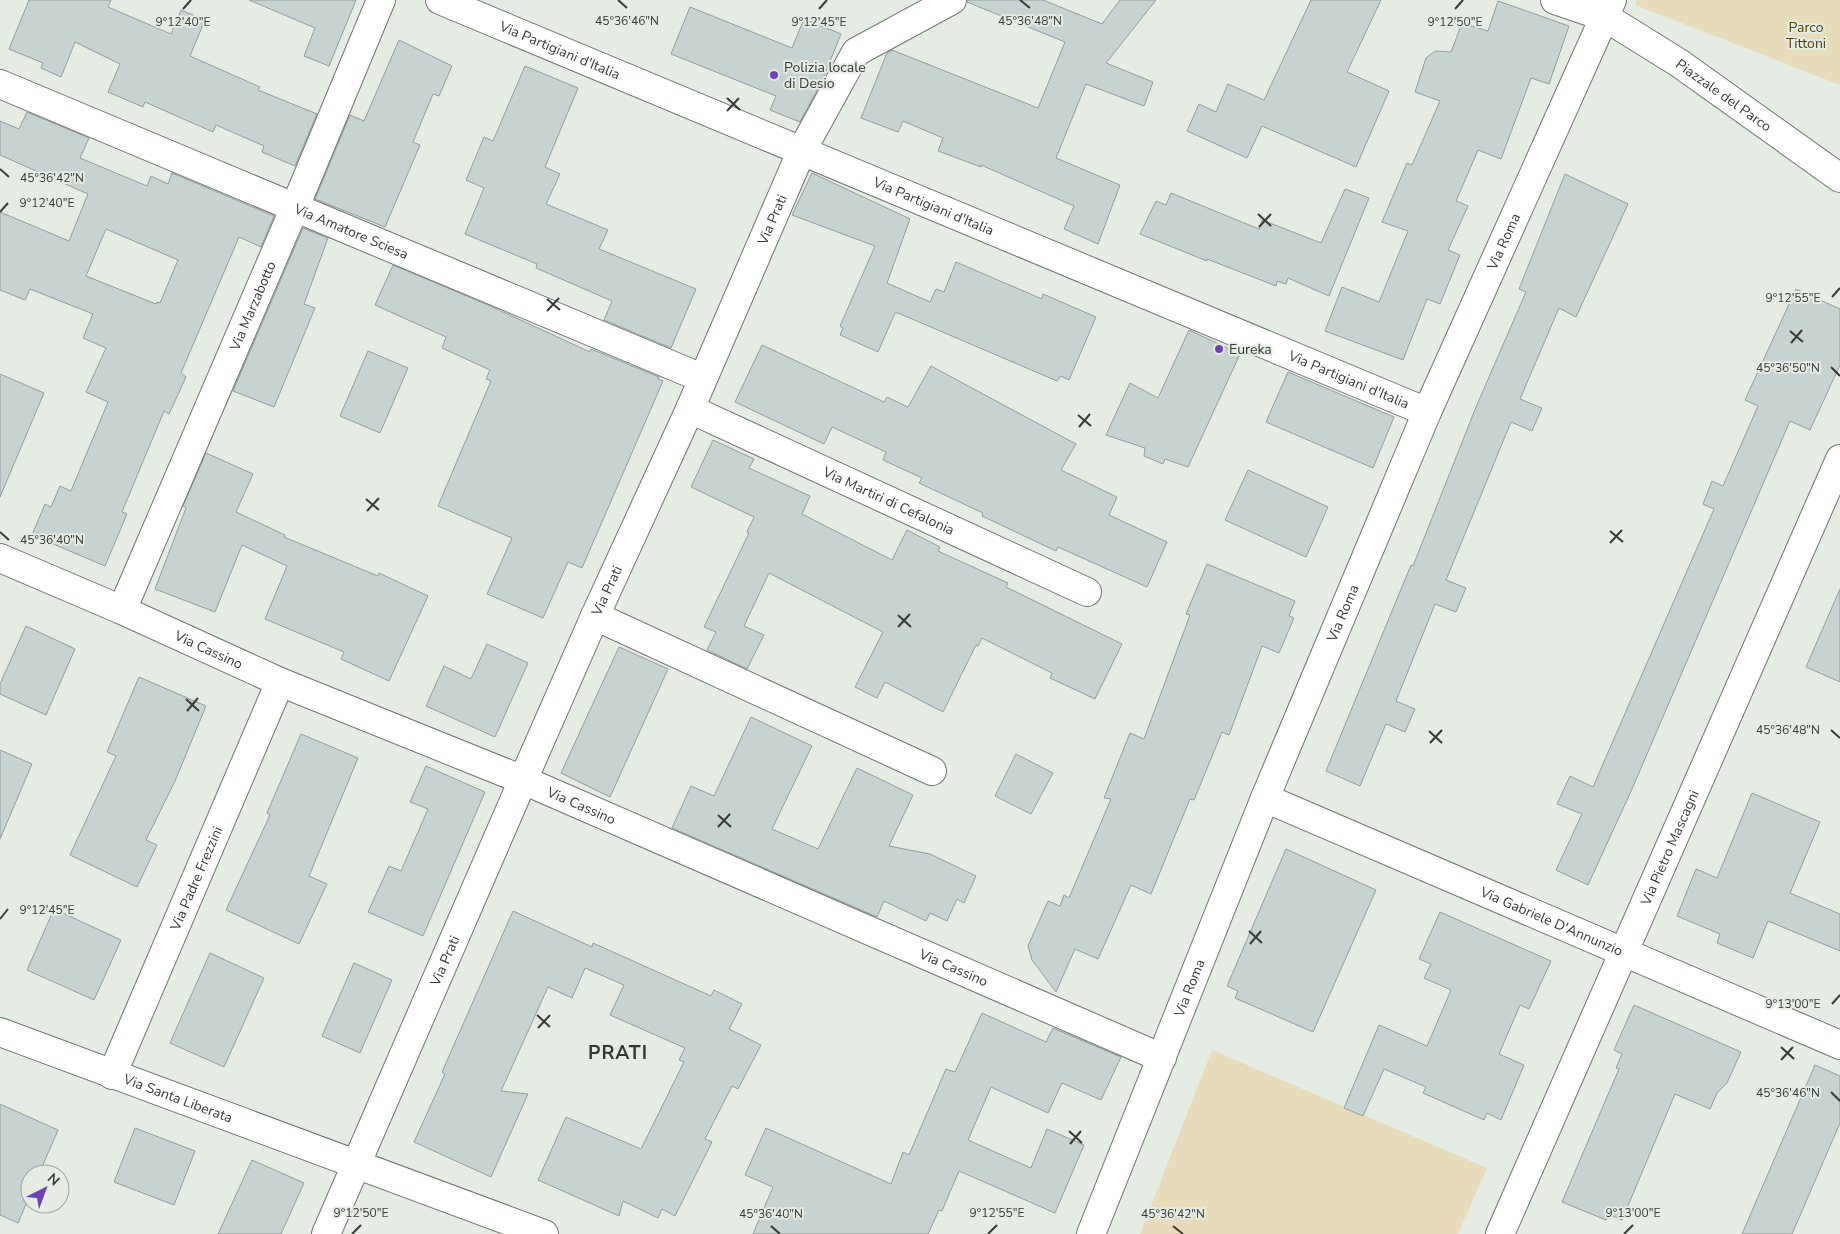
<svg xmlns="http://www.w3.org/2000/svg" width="1840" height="1234" font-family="'Nunito Sans',sans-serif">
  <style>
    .green { fill: #e8dbbb }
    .building { fill: #c7d3d0; stroke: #929d9b; fill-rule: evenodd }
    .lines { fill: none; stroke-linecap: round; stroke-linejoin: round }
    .minor-casing { stroke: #6e756f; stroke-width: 30 }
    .minor { stroke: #fff; stroke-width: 28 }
    .ticks { fill: none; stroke: #373a37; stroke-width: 2 }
    .poi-dot { fill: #7040b7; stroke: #e4ece4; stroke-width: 2 }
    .labels { text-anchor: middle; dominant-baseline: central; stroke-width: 4; stroke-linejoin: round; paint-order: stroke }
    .park-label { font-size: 14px; fill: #523f02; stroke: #e4ece4 }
    .street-label { font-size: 14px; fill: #373a37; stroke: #e4ece4 }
    .poi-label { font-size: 14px; fill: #373a37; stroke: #e4ece4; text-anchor: start }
    .district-label { font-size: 19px; font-weight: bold; letter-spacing: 1px; fill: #323933; stroke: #e4ece4 }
    .ticks-label { font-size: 12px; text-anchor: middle; fill: #373a37; stroke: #e4ece4; stroke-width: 4; stroke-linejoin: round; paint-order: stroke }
  </style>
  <rect width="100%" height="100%" fill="#e4ece4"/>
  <!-- green -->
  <path class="green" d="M1637 0H1840V85L1635 5Z
    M1212 1050 1487 1168 1458 1234H1140Z"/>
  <!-- building -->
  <path class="building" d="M29 0H111L108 7 171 34 181 10 205 20 190 56 260 87 258 90 317 114 295 166 262 152 264 146 216 125 213 132 145 102 143 107 108 92 120 64 75 42 61 77 41 68 43 63 9 49Z
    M249 0H356L329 66 304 56 315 28Z
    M968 0H1043L1102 24 1120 0H1156L1106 63 1153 82 1144 106 1086 84 1056 158 1120 185 1098 244 1064 229 1074 206 981 165V167L938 151 943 138 903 121 898 132 861 118 887 53 892 50 1038 108 1065 42 967 2Z
    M1311 0H1381L1347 72 1389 91 1356 167 1262 126 1247 158 1187 131 1199 104 1216 112 1228 84 1264 100Z
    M1498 1 1569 26 1549 84 1531 78 1501 159 1478 150 1456 201 1468 206 1448 250 1460 255 1440 304 1427 299 1403 360 1325 331 1342 287 1379 302 1408 231 1382 222 1407 163 1412 165 1440 101 1415 92 1426 58 1435 51 1451 52 1462 23 1488 31Z
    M690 7 792 48 804 19 841 34 822 81 800 122 770 110 776 96 671 54Z
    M399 40 452 66 439 96 433 94 413 142 420 145 385 227 315 199 350 115 364 121Z
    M525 66 578 88 545 167 560 174 546 204 608 230 599 249 696 289 671 348 604 320 612 301 536 268 537 264 465 234 484 188 466 180 484 137 493 141Z
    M27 112 89 138 80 158 147 186 151 176 168 184 172 173 274 216 261 247 239 237 181 373 186 377 169 414 164 411 122 512 127 514 105 566 32 535 45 504 51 507 60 486 71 491 108 402 86 392 106 348 83 338 93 314 30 289 25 300 0 290V212L69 241 88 194 0 155V121L19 129ZM106 229 178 260 160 303 157 302 156 304 86 276Z
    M812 173 910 219 887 283 930 302 936 289 944 292 956 262 1042 299 1043 294 1096 317 1069 380 1061 376 1057 381 898 313H895L878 352 840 335 843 328 840 326 875 246 792 215Z
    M1565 174 1628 204 1576 317 1559 308 1520 399 1542 408 1532 431 1511 422 1446 580 1466 588 1456 612 1435 604 1396 701 1415 709 1405 732 1386 724 1360 786 1326 771 1411 565 1413 566 1476 407 1526 292 1519 289Z
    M1345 189 1369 198 1329 296 1288 278 1286 284 1277 281 1276 286 1207 259V261L1140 234 1156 201 1166 205 1171 193 1259 229 1262 220 1321 243Z
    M303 228 328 238 304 304 315 308 274 407 233 391Z
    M393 265 488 305 590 352 591 349 659 377 658 379 663 381 582 568 568 562 543 618 487 594 512 538 438 506 491 381 486 379 490 370 442 348 446 337 375 305Z
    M1796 289 1840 309V365L1810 430 1790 421 1632 789 1588 885 1556 870 1582 814 1557 804 1570 776 1593 787 1714 509 1703 504 1712 481 1723 486 1758 406 1745 400Z
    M1189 330 1240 354 1188 467 1165 459 1163 464 1144 456 1145 448 1106 435 1130 383 1158 398Z
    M762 345 884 402 887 397 908 407 931 366 1076 444 1061 470 1117 497 1109 515 1167 542 1147 587 1058 547 1056 551 982 516 983 513 919 483 922 478 883 460 886 452 832 427 824 444 735 402Z
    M368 351 408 368 380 433 340 416Z
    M1288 372 1394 417 1373 468 1266 422Z
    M0 374 44 393 0 497Z
    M713 440 754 459 749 468 810 496 802 514 892 560 907 530 940 547 938 551 1008 583 1006 587 1122 644 1095 699 1050 678 1052 673 982 638 978 646 976 645 943 712 885 682 877 698 855 687 883 632 769 573 744 626 764 635 747 669 707 650 716 632 704 627 749 533 747 532 754 517 691 487Z
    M206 453 253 474 236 512 285 535 284 537 378 576 379 573 428 596 389 681 341 659 344 652 265 619 287 566 242 545 215 612 155 589 186 508 183 506Z
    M1248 470 1328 507 1306 557 1225 520Z
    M1207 564 1295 601 1289 616 1294 618 1279 653 1262 646 1229 735 1222 732 1194 800 1190 799 1151 894 1131 885 1098 959 1075 949 1056 992 1032 960 1028 946 1048 901 1060 906 1064 895 1069 898 1111 799 1104 798 1130 733 1144 739 1190 615 1186 614Z
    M1840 589V682L1806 667Z
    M26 626 75 649 46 715 0 694V684Z
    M487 644 528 663 495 737 426 706 444 666 471 679Z
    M619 647 668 669 610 797 561 773Z
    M139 677 206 706 175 781 146 840 157 845 137 887 70 855 116 756 107 752Z
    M751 717 812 746 772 829 818 849 857 768 913 795 889 846 930 854 976 876 964 903 957 899 947 921 930 913 926 921 884 901 877 917 672 828 691 786 714 796Z
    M301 734 358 758 309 876 327 884 299 944 226 910 270 815 267 813Z
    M0 750 32 764 0 839Z
    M1016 754 1053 773 1031 814 995 796Z
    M426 766 485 792 423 936 368 912 389 866 401 871 428 809 410 802Z
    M1752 793 1820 822 1790 893 1840 914V951L1768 921 1753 958 1717 943 1720 934 1677 916 1696 869 1717 878Z
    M1286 849 1376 890 1313 1032 1235 998 1238 991 1227 986Z
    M54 909 121 940 94 1000 27 970Z
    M513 911 592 947 593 943 711 996 714 990 742 1004 729 1029 761 1045 738 1089 732 1086 705 1139 712 1142 675 1216 662 1209 658 1218 623 1201 619 1216 538 1180 566 1117 641 1149 684 1062 679 1060 685 1048 610 1015 624 985 585 968 572 998 548 987 501 1091 528 1094 491 1177 414 1142 445 1074 442 1072Z
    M1440 912 1551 961 1529 1009 1520 1005 1499 1054 1524 1065 1501 1120 1487 1113 1484 1120 1423 1093 1426 1087 1384 1069 1363 1116 1344 1108 1379 1025 1427 1046 1451 990 1424 978 1431 964 1419 959Z
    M210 953 264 978 224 1067 170 1043Z
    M354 963 392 980 360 1053 322 1036Z
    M1634 1005 1741 1052 1727 1083 1717 1093 1710 1109 1675 1094 1622 1220 1611 1215 1606 1220 1562 1202 1619 1069 1616 1068 1622 1054 1614 1050Z
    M982 1013 1046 1042 1053 1028 1121 1057 1101 1100 1062 1083 1048 1113 991 1087 968 1140 1031 1168 1047 1129 1084 1145 1055 1213 959 1171 942 1211 939 1210 928 1234H753L773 1187 745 1175 766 1128 891 1184 903 1152 909 1155 946 1069 955 1072Z
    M1815 1065 1840 1076V1123L1792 1234H1742Z
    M0 1104 58 1130 39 1174H30V1195L18 1223 0 1215Z
    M135 1128 195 1151 174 1205 114 1182Z
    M252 1160 304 1183 281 1234H218Z"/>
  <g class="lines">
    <defs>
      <g id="minor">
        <path id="s1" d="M440 0 1427 412"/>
        <path id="s2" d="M1555 0 1605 17 1679 63 1840 178"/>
        <path id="s3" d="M0 84 702 378"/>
        <path id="s4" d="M690 409 1087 592"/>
        <path id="s5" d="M0 558 122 610 280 682 523 780 1162 1058"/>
        <path id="s6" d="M122 610 295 207 381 0"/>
        <path d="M595 616 932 771"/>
        <path id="s7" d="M1265 798 1840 1045"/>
        <path id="s8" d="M0 1032 544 1234"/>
        <path id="s9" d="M112 1075 280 682"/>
        <path id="s10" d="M326 1234 523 780 595 616 690 409 802 150 856 52 952 0"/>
        <path id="s11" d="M1091 1234 1265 798 1427 412 1612 0"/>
        <path id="s12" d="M1500 1234 1840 459"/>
      </g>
    </defs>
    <!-- minor casing -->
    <use href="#minor" class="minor-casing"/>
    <!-- minor -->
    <use href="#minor" class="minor"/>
  </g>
  <!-- ticks -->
  <path class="ticks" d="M618 0 627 8M1020 0 1030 8M183 9 191 0M819 9 827 0M1455 9 1463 0M727 98 740 110M727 111 739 98M0 169 9 177M0 212 8 203M1258 214 1271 226M1259 227 1271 214M1832 297 1840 288M547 299 560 310M547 311 559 298M1790 331 1803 342M1791 343 1802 330M1831 367 1840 376M1078 415 1091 426M1079 427 1090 414M366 499 379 510M367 511 379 498M1610 531 1623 542M0 532 9 540M1610 543 1622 530M898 615 911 627M898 627 910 614M186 699 199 711M187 711 198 698M1831 730 1840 738M1429 731 1442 743M1430 743 1442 730M718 815 731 827M718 827 730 814M0 919 8 909M1249 931 1262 943M1250 944 1261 931M1832 1004 1840 995M537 1015 550 1027M538 1028 550 1015M1781 1047 1794 1059M1781 1060 1793 1047M1831 1092 1840 1101M1069 1131 1082 1143M1070 1144 1081 1131M771 1226 780 1234M1173 1226 1183 1234M352 1234 361 1225M988 1234 997 1225M1624 1234 1633 1225"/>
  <!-- markers -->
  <g class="poi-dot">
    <circle cx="774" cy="75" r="5"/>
    <circle cx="1219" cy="349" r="5"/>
  </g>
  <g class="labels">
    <!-- park labels -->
    <g class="park-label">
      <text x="1806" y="27">Parco<tspan x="1806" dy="16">Tittoni</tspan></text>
    </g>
    <!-- street labels -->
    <g class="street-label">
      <text stroke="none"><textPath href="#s1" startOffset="130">Via Partigiani d'Italia</textPath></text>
      <text stroke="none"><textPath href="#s2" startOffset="195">Piazzale del Parco</textPath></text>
      <text stroke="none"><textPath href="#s1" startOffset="535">Via Partigiani d'Italia</textPath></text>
      <text stroke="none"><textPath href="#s10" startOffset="1108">Via Prati</textPath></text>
      <text stroke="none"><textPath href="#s3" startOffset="381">Via Amatore Sciesa</textPath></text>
      <text stroke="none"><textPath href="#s11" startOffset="1075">Via Roma</textPath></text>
      <text stroke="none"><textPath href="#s6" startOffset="331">Via Marzabotto</textPath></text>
      <text stroke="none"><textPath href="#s1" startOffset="985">Via Partigiani d'Italia</textPath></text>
      <text stroke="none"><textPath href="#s4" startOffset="219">Via Martiri di Cefalonia</textPath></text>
      <text stroke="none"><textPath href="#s10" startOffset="702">Via Prati</textPath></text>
      <text stroke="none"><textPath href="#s11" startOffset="670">Via Roma</textPath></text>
      <text stroke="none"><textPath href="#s5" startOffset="228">Via Cassino</textPath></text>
      <text stroke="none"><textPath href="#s5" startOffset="632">Via Cassino</textPath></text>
      <text stroke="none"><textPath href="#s12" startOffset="422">Via Pietro Mascagni</textPath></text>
      <text stroke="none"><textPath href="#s9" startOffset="214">Via Padre Frezzini</textPath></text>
      <text stroke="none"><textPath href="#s7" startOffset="312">Via Gabriele D'Annunzio</textPath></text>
      <text stroke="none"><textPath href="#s10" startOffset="298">Via Prati</textPath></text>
      <text stroke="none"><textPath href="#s5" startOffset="1038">Via Cassino</textPath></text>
      <text stroke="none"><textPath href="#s11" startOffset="265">Via Roma</textPath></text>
      <text stroke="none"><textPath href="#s8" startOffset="190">Via Santa Liberata</textPath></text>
    </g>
    <!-- poi labels -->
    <g class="poi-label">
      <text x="784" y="67">Polizia locale<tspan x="784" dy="16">di Desio</tspan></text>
      <text x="1229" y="349">Eureka</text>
    </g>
    <!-- district labels -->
    <g class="district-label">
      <text x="618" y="1053">PRATI</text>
    </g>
  </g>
  <g class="ticks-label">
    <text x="627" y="25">45°36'46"N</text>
    <text x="1030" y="25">45°36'48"N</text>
    <text x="183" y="26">9°12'40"E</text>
    <text x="819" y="26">9°12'45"E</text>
    <text x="1455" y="26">9°12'50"E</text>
    <text x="52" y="182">45°36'42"N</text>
    <text x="47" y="207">9°12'40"E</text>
    <text x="1793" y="302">9°12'55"E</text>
    <text x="1788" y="372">45°36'50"N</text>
    <text x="52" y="544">45°36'40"N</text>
    <text x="1788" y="734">45°36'48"N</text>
    <text x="47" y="914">9°12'45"E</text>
    <text x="1793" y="1008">9°13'00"E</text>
    <text x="1788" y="1097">45°36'46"N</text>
    <text x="361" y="1217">9°12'50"E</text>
    <text x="997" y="1217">9°12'55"E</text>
    <text x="1633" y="1217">9°13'00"E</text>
    <text x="771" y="1218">45°36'40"N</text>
    <text x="1173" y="1218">45°36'42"N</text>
  </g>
  <!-- north arrow -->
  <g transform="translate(45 1189) rotate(42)"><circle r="24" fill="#e4ece4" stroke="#9fa59f"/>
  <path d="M0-4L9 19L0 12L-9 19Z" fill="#7040b7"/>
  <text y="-8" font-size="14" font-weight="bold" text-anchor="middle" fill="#373a37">N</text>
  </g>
</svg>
